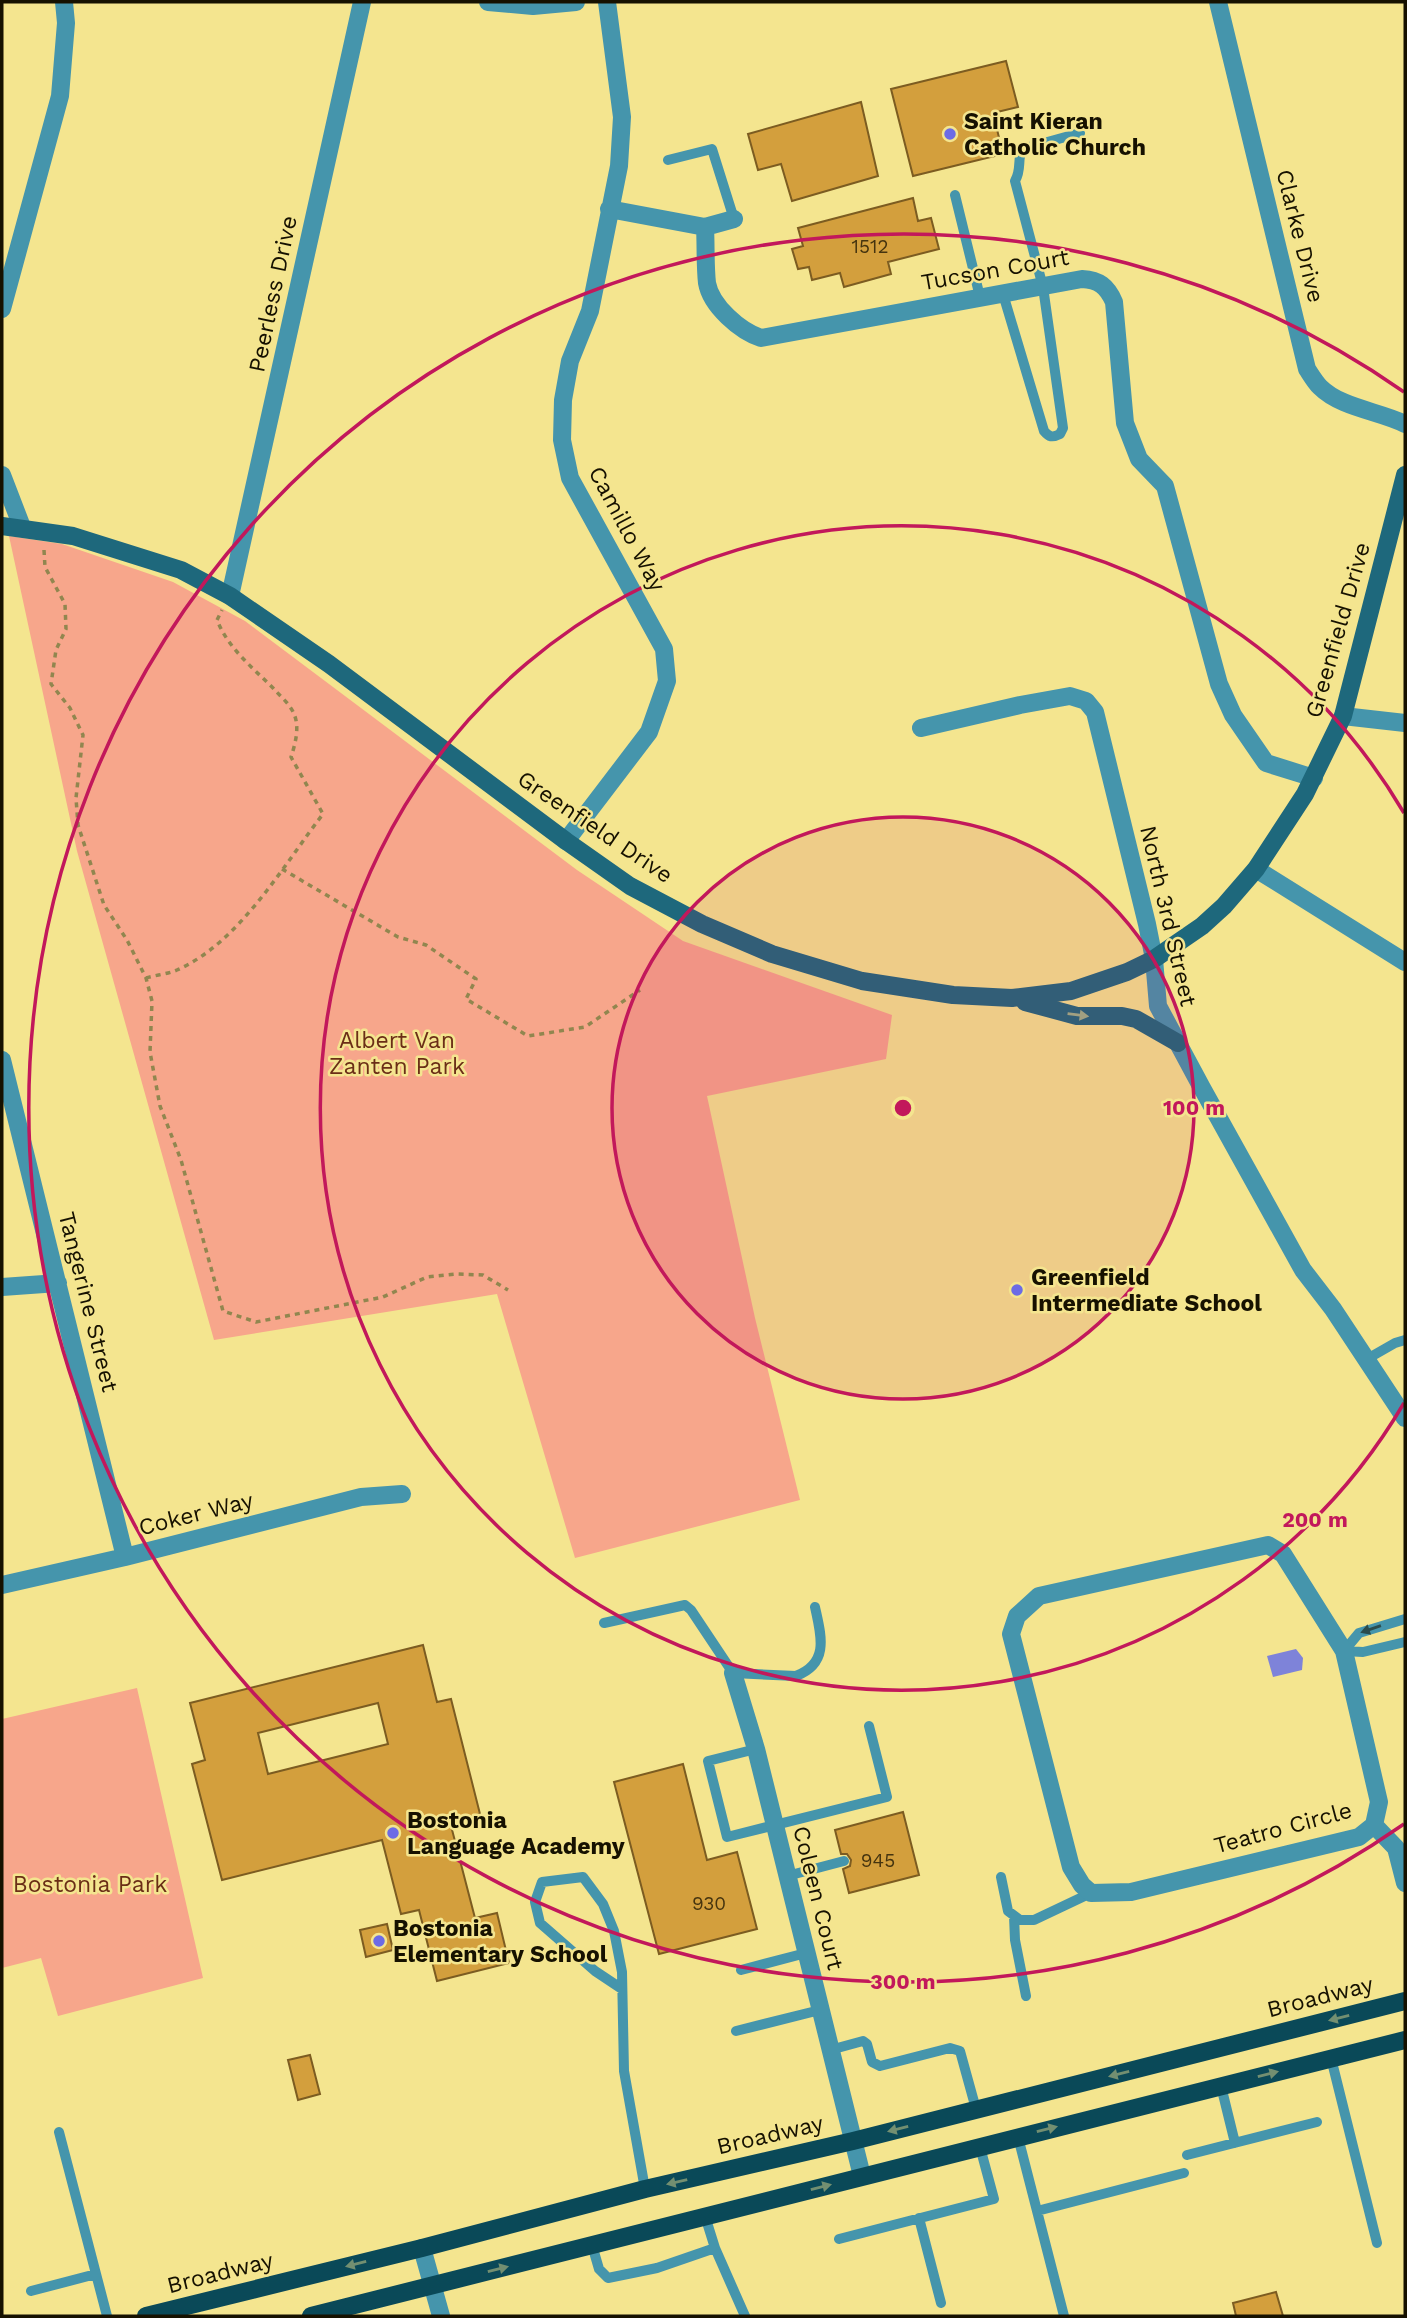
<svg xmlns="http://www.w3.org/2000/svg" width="1407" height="2318" font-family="'Work Sans',sans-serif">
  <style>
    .green { fill: #f7a68b }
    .water { fill: #7e83d9 }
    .building { fill: #d39f3d; stroke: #7c5c21; stroke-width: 2; fill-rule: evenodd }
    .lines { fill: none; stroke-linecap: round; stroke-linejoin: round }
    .path { stroke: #91864f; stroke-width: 3.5; stroke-dasharray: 5 5; stroke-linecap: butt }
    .service { stroke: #4595ac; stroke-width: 10 }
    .minor { stroke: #4595ac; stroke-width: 18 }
    .tertiary { stroke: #4595ac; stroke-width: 18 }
    .secondary { stroke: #1e687c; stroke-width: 18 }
    .primary { stroke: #0a4958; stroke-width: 18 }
    .oneway { fill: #9eb387 }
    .oneway2 { fill: #2b4c4d }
    .oneway3 { fill: #738f71 }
    .ring { fill: none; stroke: #c2185b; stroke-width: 3.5 }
    .poi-dot { fill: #6c6be5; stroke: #f4e58f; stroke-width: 2.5 }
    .labels { text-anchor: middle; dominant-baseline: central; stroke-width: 5; stroke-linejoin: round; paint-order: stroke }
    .number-label { font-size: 19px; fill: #45340f }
    .poi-label { font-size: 23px; font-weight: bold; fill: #161100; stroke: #f4e58f; text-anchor: start }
    .street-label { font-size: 23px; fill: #161100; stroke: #f4e58f }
    .park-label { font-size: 23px; fill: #6b2e17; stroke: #f4e58f }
    .centre { fill: #c2185b; stroke: #f4e58f; stroke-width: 3.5 }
    .ring-label { font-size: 21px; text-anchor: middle; font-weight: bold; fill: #c2185b; stroke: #f4e58f; stroke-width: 5; stroke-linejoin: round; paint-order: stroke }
  </style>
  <rect width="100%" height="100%" fill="#f4e58f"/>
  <!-- green -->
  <path class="green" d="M9 536 62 544 173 582 245 621 577 870 683 941 892 1015 886 1059 707 1096 755 1318 800 1500 575 1558 497 1294 214 1340 77 851Z
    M137 1688 203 1978 58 2016 41 1958 2 1968V1719Z"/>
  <!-- water -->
  <path class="water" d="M1296 1649 1303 1658 1302 1670 1273 1677 1267 1656Z"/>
  <!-- building -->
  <path class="building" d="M1006 61 1018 107 993 113 1003 154 913 176 891 89Z
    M861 102 878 176 792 201 781 164 758 170 748 134Z
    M913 198 918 221 931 218 939 249 888 262 891 274 844 287 840 273 812 280 809 267 798 269 792 249 803 246 798 228Z
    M423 1645 437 1702 451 1699 480 1814 450 1822 475 1918 497 1913 509 1963 437 1981 419 1910 401 1914 382 1840 222 1880 192 1764 205 1760 190 1703ZM378 1703 388 1744 268 1774 258 1733Z
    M683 1764 707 1860 737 1852 757 1929 659 1954 614 1782Z
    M903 1812 919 1875 849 1893 843 1869 850 1866 851 1860 847 1854H841L835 1830Z
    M387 1924 393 1950 366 1957 360 1930Z
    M310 2055 320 2094 298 2100 288 2060Z
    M1276 2292 1283 2316H1236L1233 2303Z"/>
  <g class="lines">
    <!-- path -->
    <path class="path" d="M44 550 45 567 65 604 66 629 56 650 51 684 70 708 83 735 76 798 78 825 104 905 127 940 146 978 152 1001 150 1052 160 1106 181 1160 223 1311 256 1322 383 1297 427 1277 457 1274 483 1275 508 1290
      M282 869 398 937 426 945 476 979 466 999 528 1036 585 1027 640 990
      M146 978C156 975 168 974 177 970 239 943 283 866 323 814L291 757C295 745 300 727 294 714 290 704 280 696 273 688 252 667 228 648 217 620L222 610"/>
    <!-- service -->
    <path class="service" d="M668 160 712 149 734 219
      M955 195 980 297
      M1003 294 1044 431C1049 437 1052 438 1060 434L1063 428 1043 287 1015 181C1022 169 1017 160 1022 149L1080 133
      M1367 1359 1395 1343 1405 1340
      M604 1623 685 1605 691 1610 733 1673 796 1676C830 1663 821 1635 815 1607
      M1344 1651 1359 1633 1405 1619
      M1344 1651 1363 1652 1405 1642
      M756 1749 708 1761 727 1837 887 1797 869 1726
      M787 1876 844 1861
      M1001 1877 1008 1911 1020 1920H1034L1091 1893
      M1014 1916 1015 1940 1026 1996
      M741 1970 806 1953
      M622 1989 595 1971 540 1923 535 1902 542 1882 583 1877 603 1904 614 1931 622 1972 624 2071 645 2189
      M736 2031 820 2010
      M830 2050 863 2041 867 2044 872 2062 880 2066 950 2048 960 2051 976 2109
      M1331 2058 1377 2243
      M1221 2086 1235 2143
      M59 2132 107 2316
      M1018 2137 1064 2316
      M1187 2155 1317 2122
      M1037 2211 1184 2173
      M919 2218 941 2303
      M839 2239 994 2199 980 2147
      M592 2245 599 2269 608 2278 657 2268 715 2248 705 2216
      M715 2248 745 2316
      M31 2291 96 2274"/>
    <!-- minor -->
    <path class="minor" d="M488 2 533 6 576 2
      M1218 2 1307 369C1311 375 1315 382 1320 387 1341 408 1379 411 1405 424
      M609 209 705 227 734 219
      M705 227C706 245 705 265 707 283 711 306 740 331 761 338L1082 279C1099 280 1107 286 1114 302L1125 423 1139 459 1165 486 1219 684 1233 715 1266 763 1314 778
      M2 309 60 96 66 23 64 2
      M2 475 22 527
      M1343 716 1405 723
      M921 728 1020 705 1070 696 1086 701 1095 712 1147 924 1154 959
      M566 841 649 732 667 681 664 649 570 478 562 440 563 400 570 361 590 311 619 166 622 117 607 2
      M1256 869 1405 962
      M2 1060 125 1557
      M2 1287 58 1283
      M1268 1545 1283 1554 1344 1651 1379 1802 1374 1825 1359 1837 1131 1892 1091 1893 1082 1885 1071 1867 1011 1634 1017 1616 1039 1596Z
      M2 1585 125 1557 361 1497 402 1494
      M733 1673 756 1749 862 2176
      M1374 1825 1396 1848 1405 1883
      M422 2248 441 2316"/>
    <!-- tertiary -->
    <path class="tertiary" d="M230 596 362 2
      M1154 959 1158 1006 1202 1088 1303 1270 1333 1309 1405 1418"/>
    <!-- secondary -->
    <path class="secondary" d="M2 526 73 536 181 570 230 596 329 664 566 841 630 886 702 924 772 954 862 981 953 995 1012 998 1071 991 1127 972 1154 959 1202 926 1224 906 1256 869 1305 794 1343 716 1405 475
      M1025 1002 1077 1016H1122L1136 1019 1178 1043"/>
    <!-- primary -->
    <path class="primary" d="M146 2316 422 2248 645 2189 853 2141 1405 2001
      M311 2316 1405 2040"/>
  </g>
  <!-- one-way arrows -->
  <defs><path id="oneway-solid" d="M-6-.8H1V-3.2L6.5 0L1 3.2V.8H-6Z" transform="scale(1.75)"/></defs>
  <use class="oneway" href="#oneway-solid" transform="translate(1078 1015) rotate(7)"/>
  <use class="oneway2" href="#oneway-solid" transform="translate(1371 1629) rotate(161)"/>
  <g class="oneway3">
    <use href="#oneway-solid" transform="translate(1339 2018) rotate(166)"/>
    <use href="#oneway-solid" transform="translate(1119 2074) rotate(166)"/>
    <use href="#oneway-solid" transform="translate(1268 2074) rotate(-14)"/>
    <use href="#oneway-solid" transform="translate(898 2129) rotate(166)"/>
    <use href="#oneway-solid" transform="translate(1047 2129) rotate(-14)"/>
    <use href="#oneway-solid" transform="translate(677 2182) rotate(167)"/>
    <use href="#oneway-solid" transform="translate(821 2187) rotate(-14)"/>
    <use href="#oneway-solid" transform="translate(356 2264) rotate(166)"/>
    <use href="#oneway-solid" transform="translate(498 2269) rotate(-14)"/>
  </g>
  <!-- distance rings -->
  <circle cx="903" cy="1108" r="291" fill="#c2185b" fill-opacity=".12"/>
  <g class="ring">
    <circle cx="903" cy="1108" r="291"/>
    <path d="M1404 1403A582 582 0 1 1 1404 813"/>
    <path d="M1404 1824A874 874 0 1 1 1404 392"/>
  </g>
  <!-- markers -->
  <g class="poi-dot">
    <circle cx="950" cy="134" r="7"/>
    <circle cx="1017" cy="1290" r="7"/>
    <circle cx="393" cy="1833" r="7"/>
    <circle cx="379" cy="1941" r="7"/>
  </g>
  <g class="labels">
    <!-- number labels -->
    <g class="number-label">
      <text x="870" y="246">1512</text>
      <text x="878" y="1860">945</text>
      <text x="709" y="1903">930</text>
    </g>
    <!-- poi labels -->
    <g class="poi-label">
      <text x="964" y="121">Saint Kieran<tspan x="964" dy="26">Catholic Church</tspan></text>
      <text x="1031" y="1277">Greenfield<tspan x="1031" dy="26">Intermediate School</tspan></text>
      <text x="407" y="1820">Bostonia<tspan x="407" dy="26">Language Academy</tspan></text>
      <text x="393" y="1928">Bostonia<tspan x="393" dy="26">Elementary School</tspan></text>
    </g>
    <!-- street labels -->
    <g class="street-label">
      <text transform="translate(1300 236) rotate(76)">Clarke Drive</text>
      <text transform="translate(995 270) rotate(-10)">Tucson Court</text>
      <text transform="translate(273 294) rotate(-78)">Peerless Drive</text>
      <text transform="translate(627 529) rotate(62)">Camillo Way</text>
      <text transform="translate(1338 630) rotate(-74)">Greenfield Drive</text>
      <text transform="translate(595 827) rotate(34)">Greenfield Drive</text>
      <text transform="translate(1168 916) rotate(77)">North 3rd Street</text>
      <text transform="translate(88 1302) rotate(76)">Tangerine Street</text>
      <text transform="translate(196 1514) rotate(-14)">Coker Way</text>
      <text transform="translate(1283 1828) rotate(-15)">Teatro Circle</text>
      <text transform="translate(818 1898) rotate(76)">Coleen Court</text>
      <text transform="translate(1320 1997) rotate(-14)">Broadway</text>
      <text transform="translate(770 2135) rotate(-13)">Broadway</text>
      <text transform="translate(220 2273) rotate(-14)">Broadway</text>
    </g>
    <!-- park labels -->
    <g class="park-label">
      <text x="397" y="1040">Albert Van<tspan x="397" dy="26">Zanten Park</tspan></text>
      <text x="90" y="1884">Bostonia Park</text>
    </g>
  </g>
  <circle cx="903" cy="1108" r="10" class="centre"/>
  <g class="ring-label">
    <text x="1194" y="1115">100 m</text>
    <text x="1315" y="1527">200 m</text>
    <text x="903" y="1989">300 m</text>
  </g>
  <!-- border -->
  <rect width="1407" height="2318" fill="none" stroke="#161100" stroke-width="7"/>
</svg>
